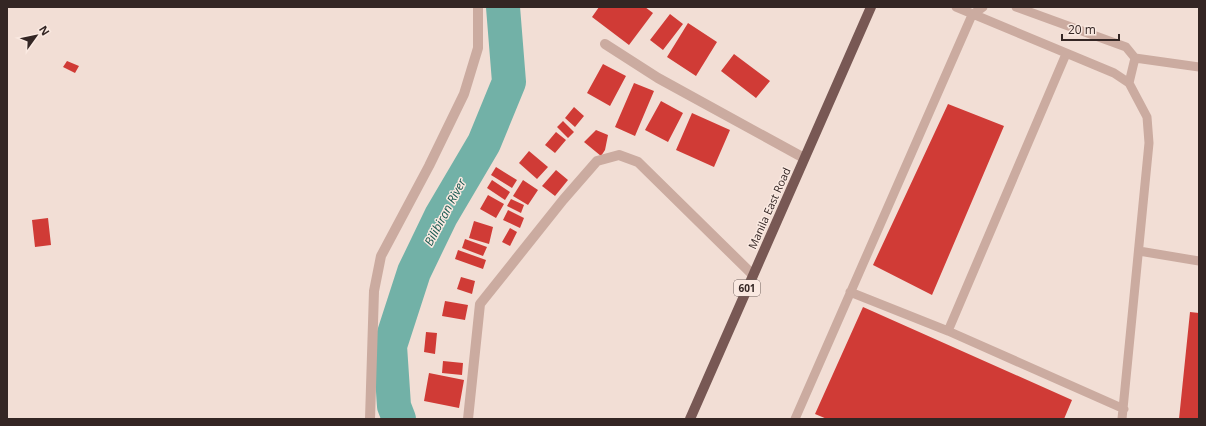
<svg xmlns="http://www.w3.org/2000/svg" width="1206" height="426" font-family="'Open Sans',sans-serif">
  <style>
    .lines { fill: none; stroke-linecap: round; stroke-linejoin: round }
    .river { stroke: #72b1a7; stroke-width: 34 }
    .building { fill: #d03b36 }
    .lane { stroke: #cbaba0; stroke-width: 9 }
    .street { stroke: #cbaba0; stroke-width: 10 }
    .primary { stroke: #785854; stroke-width: 10 }
    .labels { text-anchor: middle; dominant-baseline: central; stroke-width: 3; stroke-linejoin: round; paint-order: stroke }
    .shield { fill: #fae9e1; stroke: #6f605d; stroke-width: 1 }
    .shield-label { font-size: 10px; font-weight: bold; fill: #342624 }
    .street-label { font-size: 11px; fill: #342624; stroke: #fae9e1 }
    .water-label { font-size: 12px; font-style: italic; fill: #17584f; stroke: #fae9e1 }
  </style>
  <rect width="100%" height="100%" fill="#f2ded5"/>
  <g class="lines">
    <!-- river -->
    <path class="river" d="M399 419 394 406 390 346 414 272 441 216 484 143 509 82 503 7"/>
  </g>
  <!-- building -->
  <path class="building" d="M599 7H645L653 13 629 45 592 17Z
    M670 14 683 24 663 50 650 40Z
    M688 23 717 42 696 76 667 57Z
    M734 54 770 81 756 98 721 71Z
    M67 61 79 66 75 73 63 67Z
    M603 64 626 76 610 106 587 93Z
    M634 83 654 91 635 136 615 127Z
    M661 101 683 113 668 142 645 130Z
    M948 104 1004 126 932 295 873 265Z
    M574 107 584 116 575 127 565 118Z
    M692 113 730 130 714 167 676 150Z
    M563 121 574 132 568 138 557 127Z
    M596 130 608 135 605 150 601 156 584 142Z
    M556 132 566 140 555 153 545 145Z
    M529 151 548 167 537 179 519 163Z
    M496 167 517 180 512 188 491 175Z
    M556 170 568 180 555 196 542 186Z
    M492 180 510 192 505 200 487 188Z
    M523 180 538 190 528 205 513 196Z
    M488 195 504 204 496 218 480 209Z
    M511 199 524 205 521 213 507 206Z
    M508 210 524 218 520 228 503 220Z
    M48 218 51 245 35 247 32 220Z
    M474 221 493 227 489 244 469 238Z
    M510 228 517 232 510 246 502 242Z
    M465 239 487 247 483 256 462 248Z
    M458 250 486 260 483 269 455 259Z
    M461 277 475 281 472 294 457 289Z
    M445 301 468 305 465 320 442 316Z
    M863 307 1072 400 1064 419H827L815 414Z
    M1190 312 1199 313V419H1179Z
    M426 332 437 333 435 354 424 352Z
    M443 361 463 363 462 375 442 373Z
    M429 373 464 380 459 408 424 401Z"/>
  <g class="lines">
    <!-- lane -->
    <path class="lane" d="M956 7 1114 73 1129 83 1147 117 1149 143 1122 419
      M1016 7 1126 47 1135 58 1129 83
      M1135 58 1199 67
      M1139 251 1199 261
      M850 292 948 331 1124 409
      M948 331 1066 54
      M795 419 972 15 983 7"/>
    <!-- street -->
    <path class="street" d="M605 44 658 78 804 158
      M370 419 374 291 381 256 429 166 464 94 478 48V7
      M468 419 480 304 563 200 597 161 619 155 638 162 753 275"/>
    <!-- primary -->
    <path class="primary" d="M690 419 871 7"/>
  </g>
  <g class="labels">
    <!-- shield labels -->
    <rect class="shield" x="734" y="280" width="26" height="16" rx="3"/>
    <g class="shield-label">
      <text x="747" y="288">601</text>
    </g>
    <!-- street labels -->
    <g class="street-label">
      <text transform="translate(769 208) rotate(-66)">Manila East Road</text>
    </g>
    <!-- water labels -->
    <g class="water-label">
      <text transform="translate(445 212) rotate(-62)">Bilibiran River</text>
    </g>
  </g>
  <!-- border -->
  <rect width="1206" height="426" fill="none" stroke="#342624" stroke-width="16"/>
  <!-- north arrow -->
  <g transform="translate(36 36) rotate(57)" stroke="#fae9e1" stroke-width="3" paint-order="stroke">
  <path d="M0-3L7 15L0 10L-7 15Z" fill="#342624"/>
  <text y="-6" font-size="11" font-weight="bold" text-anchor="middle" fill="#342624">N</text>
  </g>
  <!-- scale -->
  <path d="M1062 34v6h57v-6" fill="none" stroke="#342624" stroke-width="2"/>
  <text x="1068" y="34" font-size="12" fill="#342624" stroke="#fae9e1" stroke-width="3" paint-order="stroke">20 m</text>
</svg>
